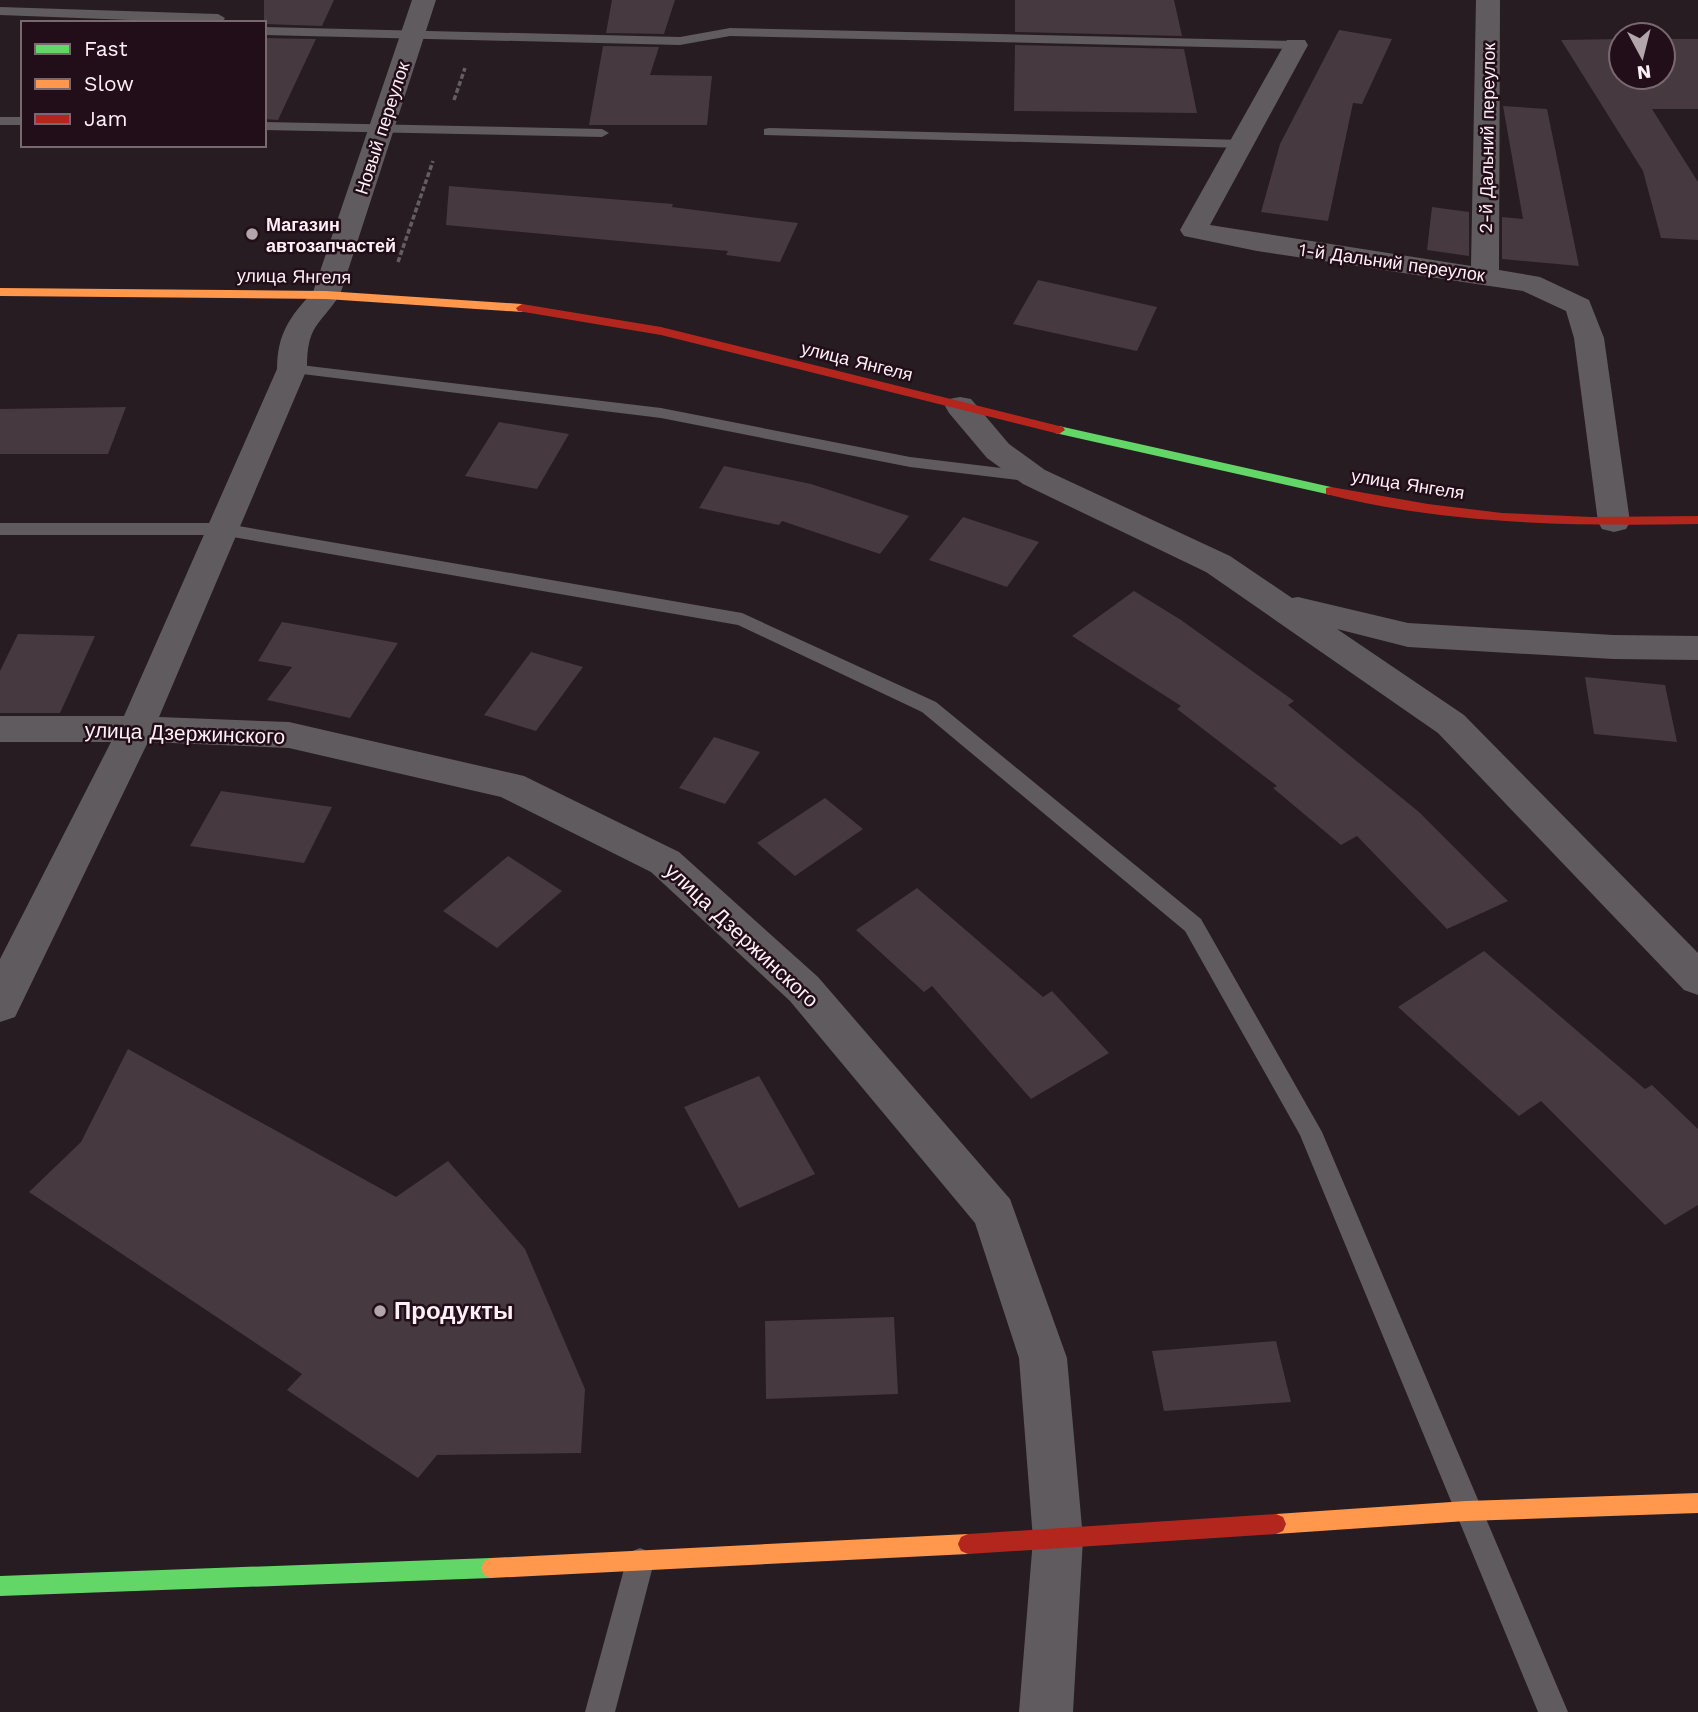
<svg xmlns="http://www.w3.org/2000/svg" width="1698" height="1712" font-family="'Work Sans',sans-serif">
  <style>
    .building { fill: #463940 }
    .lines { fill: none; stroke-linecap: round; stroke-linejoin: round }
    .path { stroke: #635d60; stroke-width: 3.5; stroke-dasharray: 5 2.5; stroke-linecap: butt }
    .lane { fill: #605b5e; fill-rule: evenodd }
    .street { fill: #605b5e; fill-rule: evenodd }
    .fast { fill: #63d668; fill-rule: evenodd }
    .slow { fill: #ff974d; fill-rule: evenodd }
    .jam { fill: #b3261e; fill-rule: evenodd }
    .poi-dot { fill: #b3a5ac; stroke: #220e19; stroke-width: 2.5 }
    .labels { text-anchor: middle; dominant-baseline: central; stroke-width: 5; stroke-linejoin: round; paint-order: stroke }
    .far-street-label { font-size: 18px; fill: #ffeff6; stroke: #220e19 }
    .far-poi-label { font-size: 18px; font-weight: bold; fill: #ffeff6; stroke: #220e19; text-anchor: start }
    .street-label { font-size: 21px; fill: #ffeff6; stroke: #220e19 }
    .near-poi-label { font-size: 24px; font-weight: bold; fill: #ffeff6; stroke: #220e19; text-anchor: start }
  </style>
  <rect width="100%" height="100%" fill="#271c22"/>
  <!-- building -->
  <path class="building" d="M264 0H334L322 26 264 24Z
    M612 0H675L664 34 606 33Z
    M1015 0H1174L1182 36 1015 32Z
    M1339 30 1392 39 1362 104 1353 103 1328 221 1261 212 1280 144Z
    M264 38 316 39 278 120 264 119Z
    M1621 39V77H1663V39H1698V109H1652L1698 182V240L1661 238 1643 171 1561 40Z
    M1015 45 1184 49 1197 113 1014 111Z
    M603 46 659 47 650 75 712 76 707 125H589Z
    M1503 106 1547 109 1579 266 1502 259V217L1523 219Z
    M449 186 673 204 672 207 798 223 780 262 726 255 728 251 446 225Z
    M1432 207 1469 212V256L1427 250Z
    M1038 280 1078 289 1157 307 1137 351 1013 324Z
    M126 407 108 454H0V409Z
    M499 422 569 434 537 489 465 476Z
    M724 466 811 484 909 516 880 554 782 521 779 525 699 508Z
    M963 517 1039 542 1007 587 929 560Z
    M1134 591 1181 620 1294 701 1288 705 1419 812 1508 901 1447 929 1357 836 1341 845 1273 788 1277 786 1177 709 1181 706 1072 636Z
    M282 622 316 628 398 643 350 718 267 700 292 667 258 661Z
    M18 634 95 636 60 713H0V671Z
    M531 652 583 667 536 731 484 715Z
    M1585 677 1665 685 1677 742 1594 734Z
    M714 737 760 752 725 804 679 788Z
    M221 791 332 807 304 863 190 846Z
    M825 798 863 829 795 876 757 843Z
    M508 856 562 891 497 948 443 911Z
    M917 888 1043 997 1052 991 1109 1053 1031 1099 932 986 924 992 856 930Z
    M1484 951 1645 1089 1652 1085 1698 1129V1205L1665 1225 1541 1101 1519 1116 1398 1007Z
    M128 1049 396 1197 448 1161 525 1249 585 1389 581 1453 437 1455 418 1478 287 1390 302 1374 29 1192 81 1142Z
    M759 1076 815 1174 739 1208 684 1107Z
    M894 1317 898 1394 766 1399 765 1321Z
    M1276 1341 1291 1402 1164 1411 1152 1351Z"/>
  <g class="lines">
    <!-- path -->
    <path class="path" d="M454 100 465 68
      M398 262 433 161"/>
    <!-- lane -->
    <path class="lane" d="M0 7 218 14 225 18 222 23H209L0 15Z
      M264 27 680 37 730 28 1296 41 1303 45 1296 49 730 36 680 45 264 35Z
      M0 117H23V125H0Z
      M264 122 602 129 609 133 602 137 264 130Z
      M769 128 1244 140 1251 144 1244 148 764 135V129Z
      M292 364 661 408 910 457 1034 472 1043 477 1034 482 910 467 661 418 286 372V366Z
      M0 523H221L742 613 936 702 1201 919 1322 1132 1568 1712H1538L1300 1135 1185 931 922 712 738 625 221 535H0Z
      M640 1548 650 1552 654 1562 615 1712H585L626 1562 630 1552Z"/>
    <!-- street -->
    <path class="street" d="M412 0H436L340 295C318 327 307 325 307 369L159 717 289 722 524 776 679 852 818 977 1010 1199 1067 1358 1083 1539 1073 1712H1019L1033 1539 1019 1358 975 1223 790 1001 651 872 501 797 289 748 148 742 15 1017 0 1022V959L111 742H0V716H124L277 369C277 335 289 317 313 292Z
      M1476 0H1500L1499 270 1540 277 1589 300 1604 338 1630 522 1626 529 1614 532 1602 529 1598 522 1574 338 1566 311 1523 291 1257 251 1184 236 1180 230 1284 45 1287 40H1305L1308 45 1210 225 1471 266Z
      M960 397 971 399 1009 444 1045 470 1230 556 1292 598 1298 597 1408 623 1613 635 1698 636V660L1613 659 1408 647 1337 629 1464 715 1698 953V995L1684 990 1438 733 1206 572 1023 484 987 458 949 413 945 406 949 399Z"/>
    <!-- fast -->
    <path class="fast" d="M1059 426 1331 487 1338 491 1331 495 1055 433V427Z
      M491 1558 498 1561 501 1568 498 1575 491 1578 0 1596V1576Z"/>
    <!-- slow -->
    <path class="slow" d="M0 288 326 291 522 304 528 308 522 312 326 299 0 296Z
      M1698 1493V1513L1466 1521 1276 1534 1269 1531 1266 1524 1269 1517 1276 1514 1466 1501Z
      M968 1534 975 1537 978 1544 975 1551 968 1554 491 1578 484 1575 481 1568 484 1561 491 1558Z"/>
    <!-- jam -->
    <path class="jam" d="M522 304 661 327 1063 427 1065 430 1059 434 661 335 518 311 516 308Z
      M1331 487 1428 504 1502 513 1591 517 1698 516V524C1573 526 1448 525 1326 494V488Z
      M1276 1514 1283 1517 1286 1524 1283 1531 1276 1534 968 1554 961 1551 958 1544 961 1537 968 1534Z"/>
  </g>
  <!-- markers -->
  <g class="poi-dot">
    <circle cx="252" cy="234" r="7"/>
    <circle cx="380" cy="1311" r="7"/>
  </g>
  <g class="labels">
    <!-- far-street labels -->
    <g class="far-street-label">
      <text transform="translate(382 128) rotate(-72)">Новый переулок</text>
      <text transform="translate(1487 138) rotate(-89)">2-й Дальний переулок</text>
      <text transform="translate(1392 262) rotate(8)">1-й Дальний переулок</text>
      <text transform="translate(294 276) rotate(1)">улица Янгеля</text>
      <text transform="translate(857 361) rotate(14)">улица Янгеля</text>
      <text transform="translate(1408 484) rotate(9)">улица Янгеля</text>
    </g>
    <!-- far-poi labels -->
    <g class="far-poi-label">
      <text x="266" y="224">Магазин<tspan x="266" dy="21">автозапчастей</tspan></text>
    </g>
    <!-- street labels -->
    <g class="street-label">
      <text transform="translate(185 733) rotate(2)">улица Дзержинского</text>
      <text transform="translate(742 935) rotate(43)">улица Дзержинского</text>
    </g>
    <!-- near-poi labels -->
    <g class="near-poi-label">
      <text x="394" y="1311">Продукты</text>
    </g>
  </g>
  <!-- legend -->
  <rect x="21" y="21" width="245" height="126" fill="#220e19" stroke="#7a6871" stroke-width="2"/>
  <rect x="35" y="44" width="35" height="10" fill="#63d668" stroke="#7a6871" stroke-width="2"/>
  <text x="84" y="56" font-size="21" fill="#ffeff6">Fast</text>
  <rect x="35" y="79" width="35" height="10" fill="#ff974d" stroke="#7a6871" stroke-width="2"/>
  <text x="84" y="91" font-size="21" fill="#ffeff6">Slow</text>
  <rect x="35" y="114" width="35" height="10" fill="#b3261e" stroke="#7a6871" stroke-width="2"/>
  <text x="84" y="126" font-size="21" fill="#ffeff6">Jam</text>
  <!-- north arrow -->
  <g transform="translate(1642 56) rotate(173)"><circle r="33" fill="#220e19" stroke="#7a6871" stroke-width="2"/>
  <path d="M0-5L12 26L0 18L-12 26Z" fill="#b3a5ac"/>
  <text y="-10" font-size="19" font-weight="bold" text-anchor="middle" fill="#ffeff6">N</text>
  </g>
</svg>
